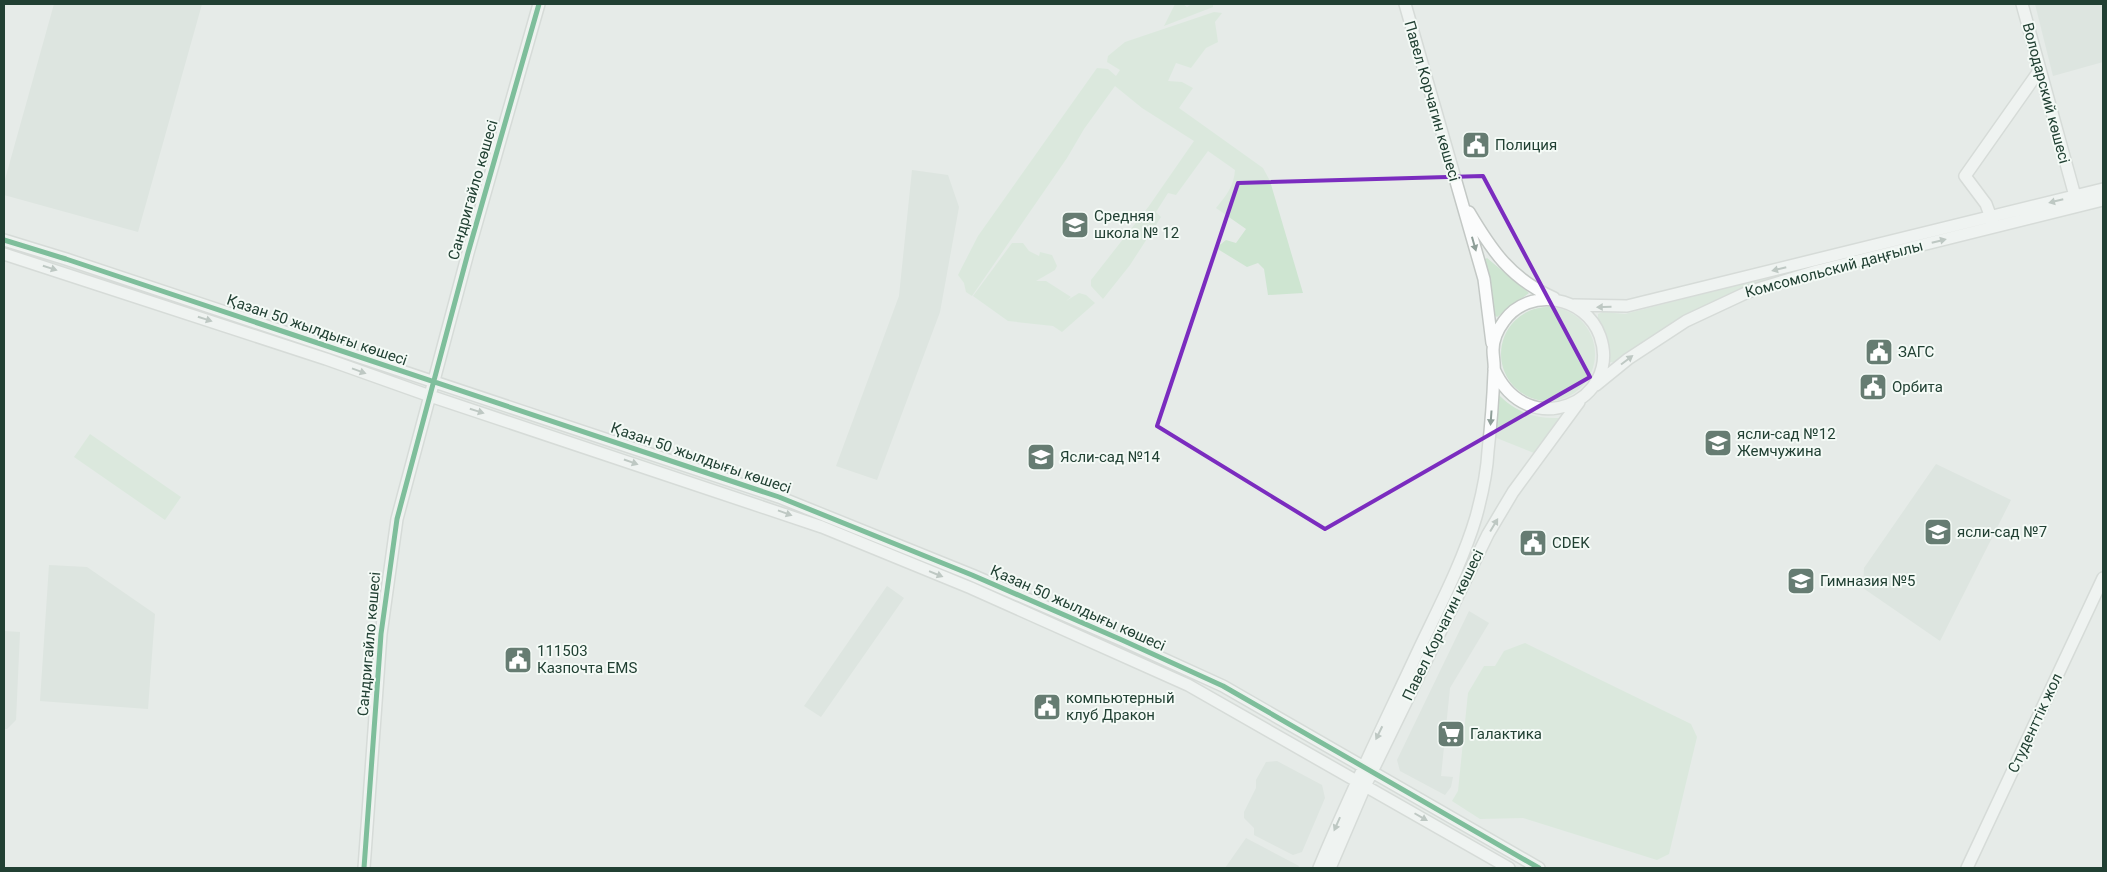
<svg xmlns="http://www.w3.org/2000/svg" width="2107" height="872" font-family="Roboto,sans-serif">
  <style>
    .built { fill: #d3ddd7 }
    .green { fill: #cee5d1 }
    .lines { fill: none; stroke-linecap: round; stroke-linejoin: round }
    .minor-casing { stroke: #c3c8c5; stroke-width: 14 }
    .minor { stroke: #fbfcfc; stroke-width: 11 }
    .cycleway-casing { stroke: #f4faf6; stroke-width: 8 }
    .cycleway { stroke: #00873e; stroke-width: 5 }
    .oneway { fill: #8e9e98 }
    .marked { fill: none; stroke: #7b2cbf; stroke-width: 4; stroke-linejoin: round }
    .labels { text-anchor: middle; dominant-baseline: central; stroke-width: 4; stroke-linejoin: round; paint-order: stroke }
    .street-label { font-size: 15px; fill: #214033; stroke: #f4faf6 }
    .poi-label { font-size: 15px; fill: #214033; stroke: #f4faf6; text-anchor: start }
  </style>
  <rect width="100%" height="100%" fill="#e6ebe8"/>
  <!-- built -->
  <path class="built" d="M54 4H202L138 232 4 195V183Z
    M2035 4H2103V62L2053 76Z
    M912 170 948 175 959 207 940 312 877 480 836 466 899 296Z
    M1936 464 2011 500 1940 641 1863 588 1864 568Z
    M49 565 87 567 155 614 148 709 40 701Z
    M887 586 904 598 821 717 804 706Z
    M1469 611 1489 623 1450 688 1441 776 1453 777 1451 787 1445 795 1400 771 1397 760Z
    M4 631 20 632 16 720 7 729H4Z
    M1277 761 1322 785 1325 798 1302 852 1293 855 1254 835V828L1244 818V812L1256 788V780L1266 762Z
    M1246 838 1299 866 1298 868H1225Z"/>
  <!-- green -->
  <path class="green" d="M1175 4H1183L1187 7 1192 4H1213V7L1164 26Z
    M1214 12 1222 13 1215 22 1218 42 1206 48 1191 68 1176 63 1168 81 1182 82 1193 88 1179 108 1263 168 1270 181 1303 293 1268 295 1264 269 1258 263 1247 267 1216 248 1226 240 1236 243 1246 229 1216 208C1226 196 1234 186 1235 170L1208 151 1176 195 1168 193 1156 212 1161 217 1130 265 1103 299 1091 286V280L1149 206 1194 141 1142 108 1115 86 1084 129 1067 158 972 296 966 292 964 283 958 275 978 236 1097 68 1108 69 1116 76 1120 70 1107 62 1108 56 1125 42Z
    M1012 243H1023L1029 251 1039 256 1040 252 1052 255 1057 266 1055 270 1036 281H1046L1071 297 1066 301 1079 293 1086 295 1095 303 1062 332 1053 326 1008 321 973 296Z
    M1487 258 1529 293 1497 317 1493 314 1484 260Z
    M1823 263V267L1765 282 1617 363 1610 362 1608 341 1598 322V314L1603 312 1625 314Z
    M1501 354a47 47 0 1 1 94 0a47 47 0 1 1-94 0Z
    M1498 394C1515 412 1535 419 1559 418L1534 453 1494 437Z
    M90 434 181 497 165 520 74 457Z
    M1525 643 1691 724 1697 737 1669 854 1657 860 1523 818 1480 819 1452 801 1458 791 1468 693 1484 666H1495L1504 651Z"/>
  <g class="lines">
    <defs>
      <path id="minor" d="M1405 4 1484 279 1492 343
        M2022 4 2075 196
        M1469 212C1492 251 1511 279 1554 298
        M1993 223 1986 204 1965 176 2039 71
        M4 240 66 259 779 497 972 575 1122 640 1223 686 1539 868
        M4 254 326 359 430 396 822 527 971 588 1188 685 1509 868
        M1574 305 1627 306 2103 189
        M1596 385 1628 359 1686 321 1748 292 1817 271 2103 200
        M364 868 381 634 397 519 468 253 539 4
        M1319 868C1350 793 1386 720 1420 647 1440 605 1463 561 1476 517 1482 495 1487 473 1488 451 1491 425 1493 398 1494 372 1495 365 1493 357 1493 350 1493 340 1498 329 1504 321 1529 286 1586 296 1600 336 1623 401 1527 444 1494 369
        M1330 868 1366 784 1488 534 1513 492 1579 402
        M1967 868 2103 578"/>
    </defs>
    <!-- minor casing -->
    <use href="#minor" class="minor-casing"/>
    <!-- minor -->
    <use href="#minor" class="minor"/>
    <defs>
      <path id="cycleway" d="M4 240 66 259 779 497 972 575 1122 640 1223 686 1539 868
        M364 868 381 634 397 519 468 253 539 4"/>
    </defs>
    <!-- cycleway casing -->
    <use href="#cycleway" class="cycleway-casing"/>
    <!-- cycleway -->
    <use href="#cycleway" class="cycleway"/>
  </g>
  <!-- one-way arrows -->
  <defs><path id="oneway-solid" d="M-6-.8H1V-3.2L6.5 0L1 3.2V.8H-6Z" transform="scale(1.25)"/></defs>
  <g class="oneway">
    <use href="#oneway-solid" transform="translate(2056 201) rotate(166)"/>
    <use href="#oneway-solid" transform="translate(1939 241) rotate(-14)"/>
    <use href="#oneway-solid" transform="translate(1474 244) rotate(74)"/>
    <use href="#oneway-solid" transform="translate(50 268) rotate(18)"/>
    <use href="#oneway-solid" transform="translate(1779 269) rotate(166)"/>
    <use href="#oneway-solid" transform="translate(1604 307) rotate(179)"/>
    <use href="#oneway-solid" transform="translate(205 319) rotate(18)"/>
    <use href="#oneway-solid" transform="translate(1627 360) rotate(-37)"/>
    <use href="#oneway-solid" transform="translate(359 371) rotate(20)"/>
    <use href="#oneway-solid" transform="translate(477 411) rotate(17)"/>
    <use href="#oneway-solid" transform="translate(1491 418) rotate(94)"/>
    <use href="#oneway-solid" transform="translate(631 462) rotate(19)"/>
    <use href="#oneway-solid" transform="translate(785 513) rotate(20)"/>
    <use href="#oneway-solid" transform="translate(1494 525) rotate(-59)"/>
    <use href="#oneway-solid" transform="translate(936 574) rotate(22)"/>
    <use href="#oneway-solid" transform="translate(1379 733) rotate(116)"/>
    <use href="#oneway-solid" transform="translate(1421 817) rotate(30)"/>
    <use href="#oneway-solid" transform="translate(1337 824) rotate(114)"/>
  </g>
  <!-- marked area -->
  <path d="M0 0H2107V872H0ZM1483 176 1590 377 1325 529 1157 426 1238 183Z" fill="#e6ebe8" fill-opacity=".55" fill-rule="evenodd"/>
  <path class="marked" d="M1483 176 1590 377 1325 529 1157 426 1238 183Z"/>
  <!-- icons -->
  <defs>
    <symbol id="civic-square" viewBox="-11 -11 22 22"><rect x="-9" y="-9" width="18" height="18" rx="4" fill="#667c72" stroke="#f4faf6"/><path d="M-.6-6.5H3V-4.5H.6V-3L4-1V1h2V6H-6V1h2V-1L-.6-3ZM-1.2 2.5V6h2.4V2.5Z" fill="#fff"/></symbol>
    <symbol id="school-square" viewBox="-11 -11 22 22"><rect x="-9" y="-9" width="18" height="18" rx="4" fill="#667c72" stroke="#f4faf6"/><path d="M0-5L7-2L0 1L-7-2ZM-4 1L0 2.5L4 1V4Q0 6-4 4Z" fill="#fff"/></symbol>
    <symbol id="supermarket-square" viewBox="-11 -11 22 22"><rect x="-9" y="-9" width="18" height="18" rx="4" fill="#667c72" stroke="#f4faf6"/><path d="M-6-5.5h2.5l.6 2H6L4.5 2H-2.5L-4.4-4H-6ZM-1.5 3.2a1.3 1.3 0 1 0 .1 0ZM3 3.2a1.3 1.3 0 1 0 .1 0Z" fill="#fff"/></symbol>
  </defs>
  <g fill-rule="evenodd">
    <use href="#civic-square" x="1460" y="129" width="32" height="32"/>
    <use href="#school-square" x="1059" y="209" width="32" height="32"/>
    <use href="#civic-square" x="1863" y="336" width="32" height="32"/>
    <use href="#civic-square" x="1857" y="371" width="32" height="32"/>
    <use href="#school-square" x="1702" y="427" width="32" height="32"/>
    <use href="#school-square" x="1025" y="441" width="32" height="32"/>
    <use href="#school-square" x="1922" y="516" width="32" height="32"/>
    <use href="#civic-square" x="1517" y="527" width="32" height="32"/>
    <use href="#school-square" x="1785" y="565" width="32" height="32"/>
    <use href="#civic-square" x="502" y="644" width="32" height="32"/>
    <use href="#civic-square" x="1031" y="691" width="32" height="32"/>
    <use href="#supermarket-square" x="1435" y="718" width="32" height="32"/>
  </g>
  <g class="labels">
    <!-- street labels -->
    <g class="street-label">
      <text transform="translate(2046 93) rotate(75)">Володарский көшесі</text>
      <text transform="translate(1432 101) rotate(74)">Павел Корчагин көшесі</text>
      <text transform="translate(473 190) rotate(-74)">Сандригайло көшесі</text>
      <text transform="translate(1834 269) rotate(-15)">Комсомольский даңғылы</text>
      <text transform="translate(317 330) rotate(19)">Қазан 50 жылдығы көшесі</text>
      <text transform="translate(701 458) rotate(19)">Қазан 50 жылдығы көшесі</text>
      <text transform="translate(1078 608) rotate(24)">Қазан 50 жылдығы көшесі</text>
      <text transform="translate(1443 625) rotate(-64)">Павел Корчагин көшесі</text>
      <text transform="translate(369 644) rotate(-85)">Сандригайло көшесі</text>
      <text transform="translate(2035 723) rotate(-65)">Студенттік жол</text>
    </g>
    <!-- poi labels -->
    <g class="poi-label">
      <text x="1495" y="145">Полиция</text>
      <text x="1094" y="216">Средняя<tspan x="1094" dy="17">школа № 12</tspan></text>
      <text x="1898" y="352">ЗАГС</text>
      <text x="1892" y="387">Орбита</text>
      <text x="1737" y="434">ясли-сад №12<tspan x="1737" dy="17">Жемчужина</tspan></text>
      <text x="1060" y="457">Ясли-сад №14</text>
      <text x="1957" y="532">ясли-сад №7</text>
      <text x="1552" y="543">CDEK</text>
      <text x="1820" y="581">Гимназия №5</text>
      <text x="537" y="651">111503<tspan x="537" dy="17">Казпочта EMS</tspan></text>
      <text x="1066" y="698">компьютерный<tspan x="1066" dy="17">клуб Дракон</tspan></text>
      <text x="1470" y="734">Галактика</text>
    </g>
  </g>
  <!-- border -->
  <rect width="2107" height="872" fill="none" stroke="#214033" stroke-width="10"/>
</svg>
